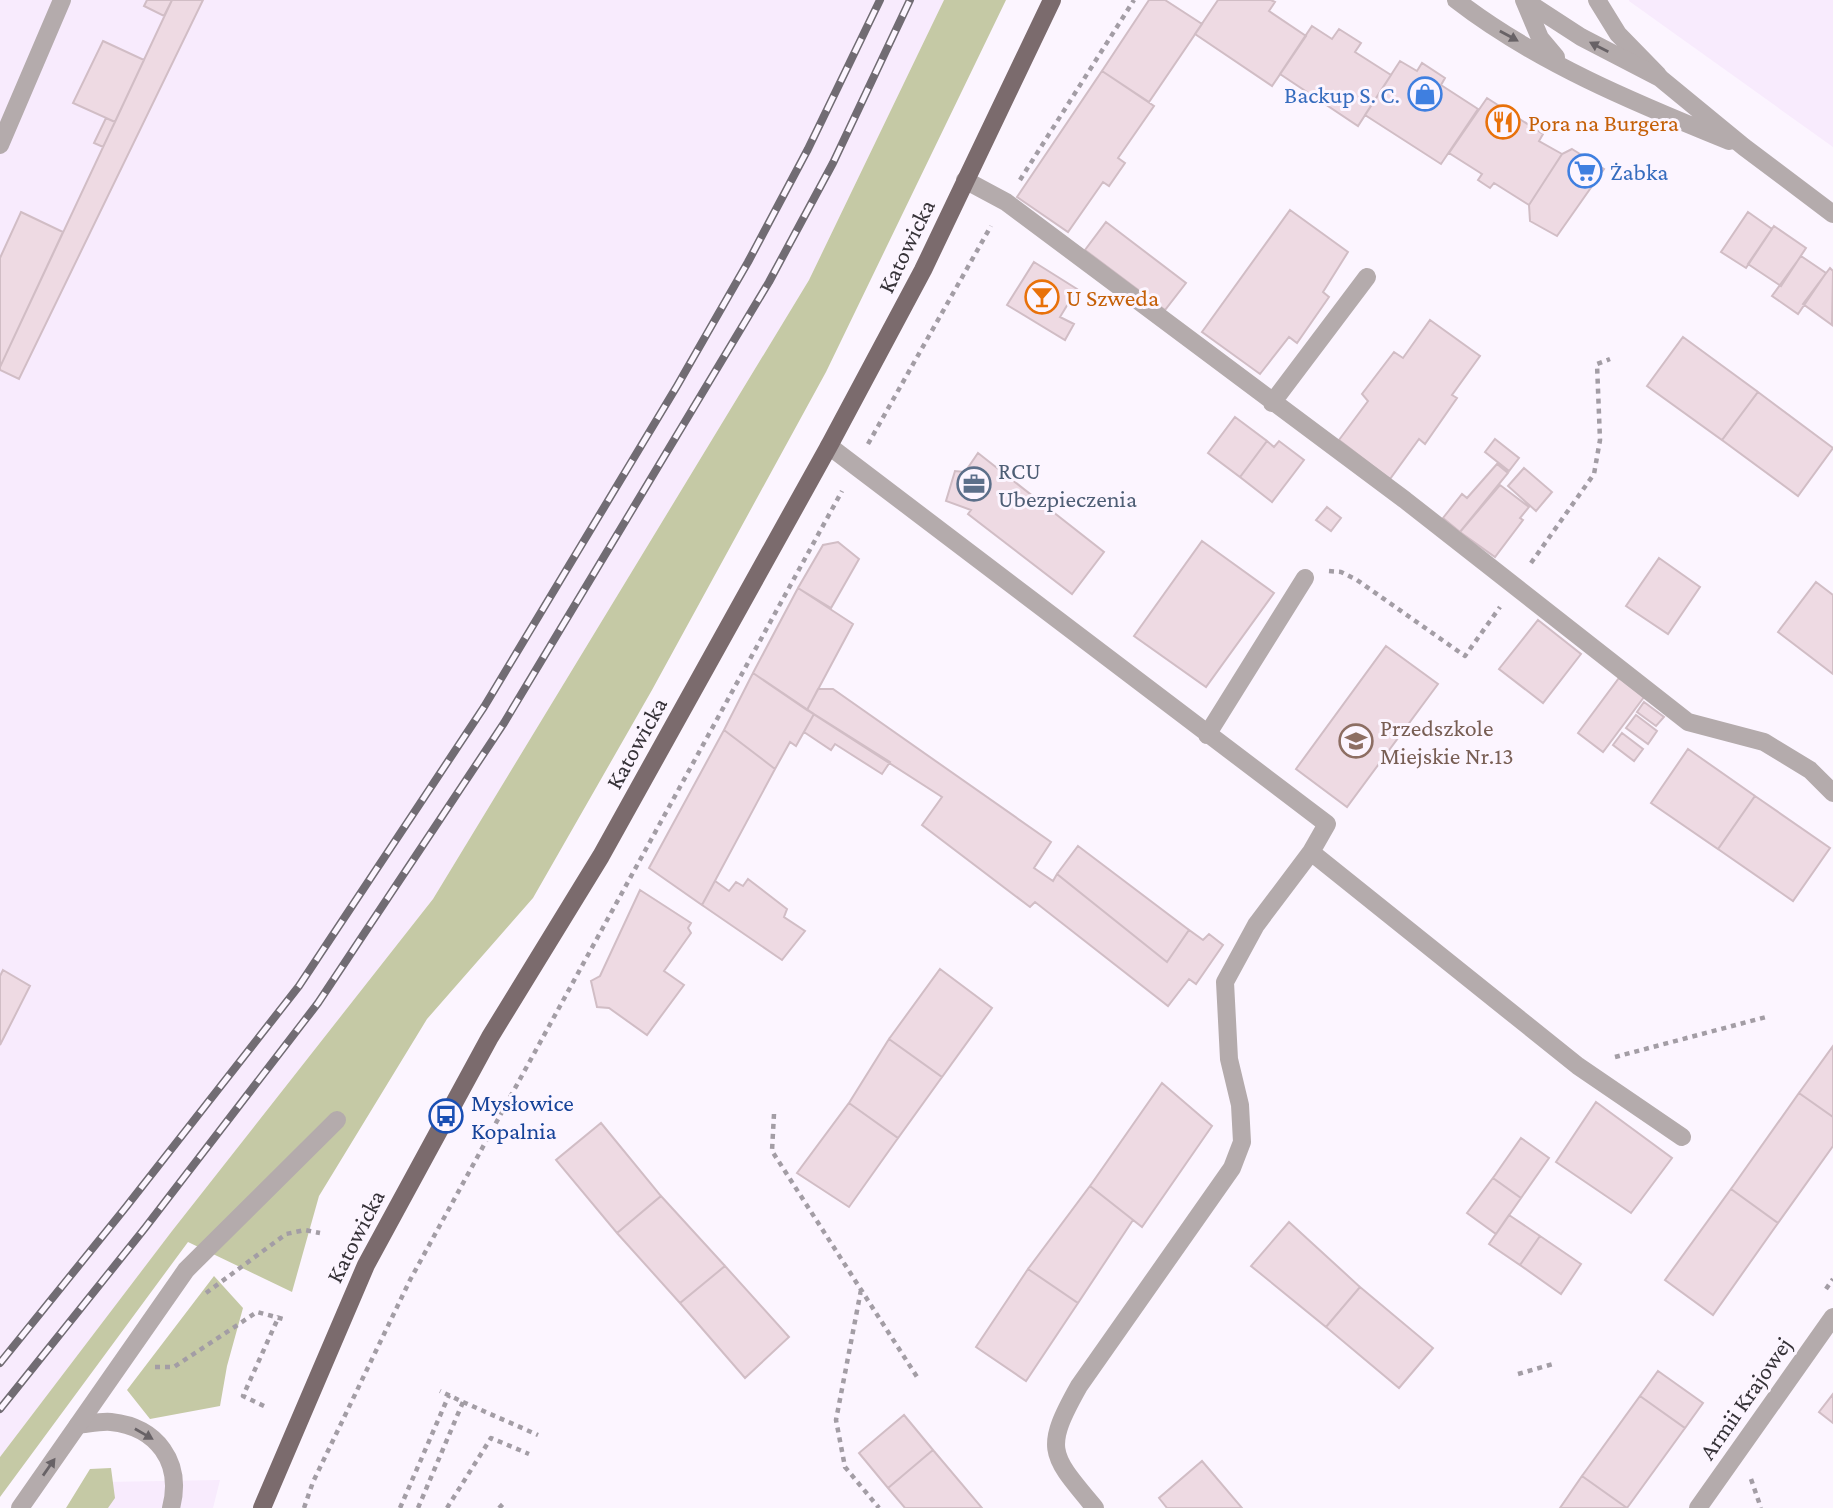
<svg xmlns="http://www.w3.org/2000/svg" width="1833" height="1508" font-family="'Crimson Pro',serif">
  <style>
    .built { fill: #f8ebfd }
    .green { fill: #c5c9a5 }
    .building { fill: #eedae3; stroke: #d1bdc5; stroke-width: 2 }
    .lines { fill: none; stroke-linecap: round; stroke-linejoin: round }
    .path { stroke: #a39da5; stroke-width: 4.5; stroke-dasharray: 5 5; stroke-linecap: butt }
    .service { stroke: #b4abac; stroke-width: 18 }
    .minor { stroke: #b4abac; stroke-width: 18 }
    .tertiary { stroke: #b4abac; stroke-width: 18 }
    .primary { stroke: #7b6b6d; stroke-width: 18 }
    .rail-casing { stroke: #716c73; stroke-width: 8 }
    .rail { stroke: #fcf5ff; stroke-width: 5; stroke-dasharray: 16; stroke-linecap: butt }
    .oneway { fill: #686266 }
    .labels { text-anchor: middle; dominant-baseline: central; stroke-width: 6; stroke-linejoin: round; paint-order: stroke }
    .shop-label { font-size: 24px; fill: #366cbe; stroke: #fcf5ff; text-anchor: end }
    .food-label { font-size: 24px; fill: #c56008; stroke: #fcf5ff; text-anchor: start }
    .street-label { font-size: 24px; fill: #363238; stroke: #fcf5ff }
    .service-label { font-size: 24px; fill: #4e5e75; stroke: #fcf5ff; text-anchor: start }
    .education-label { font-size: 24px; fill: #785e54; stroke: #fcf5ff; text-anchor: start }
    .transit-label { font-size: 24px; fill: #164399; stroke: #fcf5ff; text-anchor: start }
  </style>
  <rect width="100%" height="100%" fill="#fcf5ff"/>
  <!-- built -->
  <path class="built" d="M0 0H944L809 280 433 899 172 1231 0 1457Z
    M1629 0H1833V147L1629 1Z
    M220 1480 213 1508H86L104 1482Z"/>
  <!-- green -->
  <path class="green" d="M944 0H1006L826 372 652 690 533 898 427 1019 319 1196 292 1292 188 1242 0 1497V1457L172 1231 433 899 809 280Z
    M214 1276 243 1308 227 1366 220 1406 150 1419 127 1390Z
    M111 1468 115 1498 108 1508H66L90 1469Z"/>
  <!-- building -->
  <path class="building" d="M147 0H172L164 16 144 6Z
    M172 0H203L19 379 0 370V367Z
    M1149 0H1165L1202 24 1149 102 1102 71Z
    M1218 0H1271L1275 2 1269 11 1306 36 1272 86 1195 34Z
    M1312 26 1332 39 1339 29 1361 43 1355 52 1391 75 1358 126 1280 74Z
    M103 41 144 60 115 122 73 103Z
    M1400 61 1417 71 1422 63 1445 78 1441 85 1478 109 1441 164 1365 115Z
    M1102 71 1154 106 1118 158 1125 163 1109 186 1103 182 1068 232 1017 197Z
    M1487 98 1543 134 1539 141 1562 154 1529 205 1494 183 1490 188 1478 180 1482 174 1449 153Z
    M106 118 115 122 103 147 94 143Z
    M1572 149 1604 169 1557 236 1530 221 1529 205 1562 154Z
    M1290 210 1348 252 1323 292 1329 297 1297 343 1289 337 1260 374 1202 332Z
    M21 212 63 232 0 367V258Z
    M1748 212 1772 229 1746 268 1721 252Z
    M1106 222 1186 283 1165 310 1085 250Z
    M1774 226 1806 248 1781 286 1748 264Z
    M1801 256 1826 273 1798 314 1772 296Z
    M1034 262 1077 289 1060 317 1074 324 1065 340 1007 305Z
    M1830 268 1833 271 1832 325 1803 304Z
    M1430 320 1480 356 1452 395 1457 398 1425 444 1419 439 1390 479 1339 440 1368 401 1362 394 1394 352 1403 358Z
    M1683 337 1758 392 1722 440 1647 386Z
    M1758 392 1833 448 1798 496 1722 440Z
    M1235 417 1267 441 1240 477 1208 453Z
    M1495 439 1519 458 1509 471 1485 452Z
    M1267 441 1274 447 1279 441 1304 460 1272 502 1240 477Z
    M978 453 1104 552 1072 594 968 514 971 510 946 501 955 471 965 472Z
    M1497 464 1508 473 1460 532 1443 518 1462 494 1467 498Z
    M1524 468 1552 492 1536 511 1508 486Z
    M1500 485 1529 507 1520 518 1523 520 1495 557 1460 532Z
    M1327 507 1341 518 1331 531 1316 520Z
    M1202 541 1274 593 1206 687 1134 636Z
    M838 542 859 559 831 608 798 588 823 545Z
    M1659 558 1700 587 1668 634 1626 606Z
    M1816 582 1833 595V674L1778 632Z
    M798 588 853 624 807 710 753 673Z
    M1538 620 1581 654 1543 703 1499 669Z
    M1386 646 1438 684 1347 807 1296 769Z
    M753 673 814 714 796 746 790 742 775 769 724 730Z
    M1619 678 1644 697 1603 752 1578 733Z
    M818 689H833L1051 842 1034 868 1053 881 1057 874 1167 962 1189 930 1203 940 1209 934 1223 945 1196 984 1189 979 1168 1006 1035 902 1030 907 922 825 942 797 807 710Z
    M1644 702 1664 717 1656 726 1637 712Z
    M814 714 890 762 882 774 835 744 831 750 804 732Z
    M1636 715 1657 731 1648 744 1626 728Z
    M724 730 775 769 702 905 649 868Z
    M1622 733 1643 749 1634 761 1613 745Z
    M1688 749 1755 796 1718 849 1651 803Z
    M1755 796 1830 848 1793 901 1718 849Z
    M1078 846 1189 930 1167 962 1057 874Z
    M748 879 787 909 784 917 805 931 782 960 702 905 715 881 729 891 736 882 743 886Z
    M640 890 691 923 688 928 691 933 664 971 684 985 647 1035 609 1008 597 1007 591 981 600 976Z
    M940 969 992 1008 942 1077 889 1039Z
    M3 970 30 986 0 1045V976Z
    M889 1039 942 1077 898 1138 849 1103Z
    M1833 1046V1117L1799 1093Z
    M1162 1083 1212 1126 1142 1227 1090 1186Z
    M1799 1093 1833 1117V1146L1778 1223 1731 1189Z
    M1596 1102 1672 1158 1631 1213 1556 1162Z
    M849 1103 898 1138 849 1207 797 1173Z
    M601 1123 661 1196 617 1233 556 1160Z
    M1521 1138 1549 1158 1521 1198 1493 1178Z
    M1493 1178 1521 1198 1496 1234 1467 1213Z
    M1090 1186 1133 1220 1078 1303 1028 1269Z
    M1731 1189 1778 1223 1713 1315 1665 1280Z
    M661 1196 725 1266 680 1303 617 1233Z
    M1509 1215 1540 1236 1520 1265 1489 1244Z
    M1289 1222 1360 1287 1326 1327 1251 1266Z
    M1540 1236 1581 1264 1561 1294 1520 1265Z
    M725 1266 789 1337 745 1378 680 1303Z
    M1028 1269 1078 1303 1026 1381 976 1347Z
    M1360 1287 1433 1348 1399 1388 1326 1327Z
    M1658 1371 1703 1403 1685 1428 1640 1396Z
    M1833 1394V1423L1819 1412Z
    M1640 1396 1685 1428 1627 1508 1582 1476Z
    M904 1415 933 1450 888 1488 859 1453Z
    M933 1450 982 1508H905L888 1488Z
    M1202 1461 1242 1508H1167L1159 1498Z
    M1582 1476 1627 1508H1560Z"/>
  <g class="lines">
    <!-- path -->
    <path class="path" d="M1020 180 1134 0
      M868 444 991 226
      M1531 563 1594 474 1600 440 1597 364 1610 359
      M1329 571 1341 572 1357 580 1465 656 1500 607
      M1615 1057 1766 1017
      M774 1114 772 1151 919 1380
      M1826 1289 1833 1279
      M861 1290 836 1420 845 1467 879 1508
      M206 1293 286 1234 305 1230 320 1233
      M155 1367H174L257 1312 287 1320
      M1518 1374 1553 1364
      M463 1402 538 1435
      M264 1406 243 1396 279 1316
      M1751 1479 1761 1508
      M304 1508 313 1482 410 1280 842 491
      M400 1508 449 1395
      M418 1508 463 1402 440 1391
      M447 1508 491 1438 529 1454
      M499 1508 506 1501"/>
    <!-- service -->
    <path class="service" d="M1597 0 1618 34 1658 75
      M0 145 62 0
      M965 180 1006 202 1405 500 1688 722 1764 742 1810 770 1833 793
      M1272 403 1367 277
      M829 446 1327 824 1311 852 1578 1066 1682 1137
      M1207 735 1305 578
      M78 1425C88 1424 101 1421 111 1422 157 1427 183 1462 171 1508
      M1095 1508C1050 1454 1043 1450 1079 1386L1232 1168 1242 1142 1240 1105 1229 1059 1225 982 1256 925 1311 852"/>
    <!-- minor -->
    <path class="minor" d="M20 1508 186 1270 337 1120
      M1698 1508 1833 1317"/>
    <!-- tertiary -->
    <path class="tertiary" d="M1456 0C1536 62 1635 103 1729 141
      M1524 0 1581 37 1660 78 1744 147 1833 214
      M1524 0 1540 38 1556 57"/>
    <!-- primary -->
    <path class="primary" d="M262 1508 366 1265 490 1037 601 856 829 446 923 270 1052 0"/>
    <defs>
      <path id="rail" d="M0 1363 126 1207 299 986 484 707 677 386 748 262 808 149 880 0
        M0 1409 145 1228 318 1003 504 723 769 282 833 163 910 0"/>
    </defs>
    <!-- rail casing -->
    <use href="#rail" class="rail-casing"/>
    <!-- rail -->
    <use href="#rail" class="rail"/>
  </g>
  <!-- one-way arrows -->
  <defs><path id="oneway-solid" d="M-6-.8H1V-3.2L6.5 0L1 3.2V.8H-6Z" transform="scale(1.75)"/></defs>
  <g class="oneway">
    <use href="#oneway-solid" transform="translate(1509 36) rotate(29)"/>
    <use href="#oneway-solid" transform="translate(1599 47) rotate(-153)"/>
    <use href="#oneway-solid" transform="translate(144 1434) rotate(30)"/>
    <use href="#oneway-solid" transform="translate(49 1467) rotate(-55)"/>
  </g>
  <!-- icons -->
  <defs>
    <symbol id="shop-ring" viewBox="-11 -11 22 22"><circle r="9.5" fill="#fcf5ff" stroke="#3f7fe0" stroke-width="1.5"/><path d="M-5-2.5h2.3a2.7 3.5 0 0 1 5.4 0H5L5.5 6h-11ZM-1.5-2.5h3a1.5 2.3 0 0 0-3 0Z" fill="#3f7fe0"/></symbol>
    <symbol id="restaurant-ring" viewBox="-11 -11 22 22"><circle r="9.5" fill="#fcf5ff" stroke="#e8710a" stroke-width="1.5"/><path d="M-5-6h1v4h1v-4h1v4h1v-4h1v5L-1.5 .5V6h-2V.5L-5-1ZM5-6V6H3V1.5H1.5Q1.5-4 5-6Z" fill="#e8710a"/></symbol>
    <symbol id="supermarket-ring" viewBox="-11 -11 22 22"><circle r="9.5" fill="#fcf5ff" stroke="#3f7fe0" stroke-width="1.5"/><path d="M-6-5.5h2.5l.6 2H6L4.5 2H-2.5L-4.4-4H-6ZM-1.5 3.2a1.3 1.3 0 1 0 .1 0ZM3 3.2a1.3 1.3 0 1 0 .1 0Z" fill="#3f7fe0"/></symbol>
    <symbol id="bar-ring" viewBox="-11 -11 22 22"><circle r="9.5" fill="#fcf5ff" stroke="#e8710a" stroke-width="1.5"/><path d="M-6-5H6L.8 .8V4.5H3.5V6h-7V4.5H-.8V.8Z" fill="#e8710a"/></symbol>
    <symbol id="office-ring" viewBox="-11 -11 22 22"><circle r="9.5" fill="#fcf5ff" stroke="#5c6f8a" stroke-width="1.5"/><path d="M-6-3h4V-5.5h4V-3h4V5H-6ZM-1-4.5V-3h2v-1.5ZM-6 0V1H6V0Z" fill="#5c6f8a"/></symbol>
    <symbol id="school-ring" viewBox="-11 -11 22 22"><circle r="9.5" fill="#fcf5ff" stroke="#8d6e63" stroke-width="1.5"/><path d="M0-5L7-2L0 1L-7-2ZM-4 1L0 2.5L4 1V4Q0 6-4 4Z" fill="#8d6e63"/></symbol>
    <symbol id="bus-ring" viewBox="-11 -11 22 22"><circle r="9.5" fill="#fcf5ff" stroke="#1a4fb4" stroke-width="1.5"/><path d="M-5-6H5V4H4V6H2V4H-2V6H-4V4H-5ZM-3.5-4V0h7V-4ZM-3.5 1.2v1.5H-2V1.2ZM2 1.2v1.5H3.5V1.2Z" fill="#1a4fb4"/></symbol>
  </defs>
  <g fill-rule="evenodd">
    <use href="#shop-ring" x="1406" y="75" width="38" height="38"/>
    <use href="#restaurant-ring" x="1484" y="103" width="38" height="38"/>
    <use href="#supermarket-ring" x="1566" y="152" width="38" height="38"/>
    <use href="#bar-ring" x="1023" y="278" width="38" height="38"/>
    <use href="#office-ring" x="955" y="465" width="38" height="38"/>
    <use href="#school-ring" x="1337" y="722" width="38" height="38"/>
    <use href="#bus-ring" x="427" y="1097" width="38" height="38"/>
  </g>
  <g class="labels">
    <!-- shop labels -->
    <g class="shop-label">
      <text x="1400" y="94">Backup S. C.</text>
      <text x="1610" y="171" text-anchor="start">Żabka</text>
    </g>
    <!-- food labels -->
    <g class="food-label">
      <text x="1528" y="122">Pora na Burgera</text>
      <text x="1066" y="297">U Szweda</text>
    </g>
    <!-- street labels -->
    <g class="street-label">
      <text transform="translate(906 246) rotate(-64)">Katowicka</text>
      <text transform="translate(636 743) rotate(-61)">Katowicka</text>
      <text transform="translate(355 1236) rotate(-63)">Katowicka</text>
      <text transform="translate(1745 1398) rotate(-55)">Armii Krajowej</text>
    </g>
    <!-- service labels -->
    <g class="service-label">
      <text x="998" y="470">RCU<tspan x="998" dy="28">Ubezpieczenia</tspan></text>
    </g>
    <!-- education labels -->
    <g class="education-label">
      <text x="1380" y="727">Przedszkole<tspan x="1380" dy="28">Miejskie Nr.13</tspan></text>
    </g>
    <!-- transit labels -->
    <g class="transit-label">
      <text x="471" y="1102">Mysłowice<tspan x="471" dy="28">Kopalnia</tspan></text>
    </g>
  </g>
</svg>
